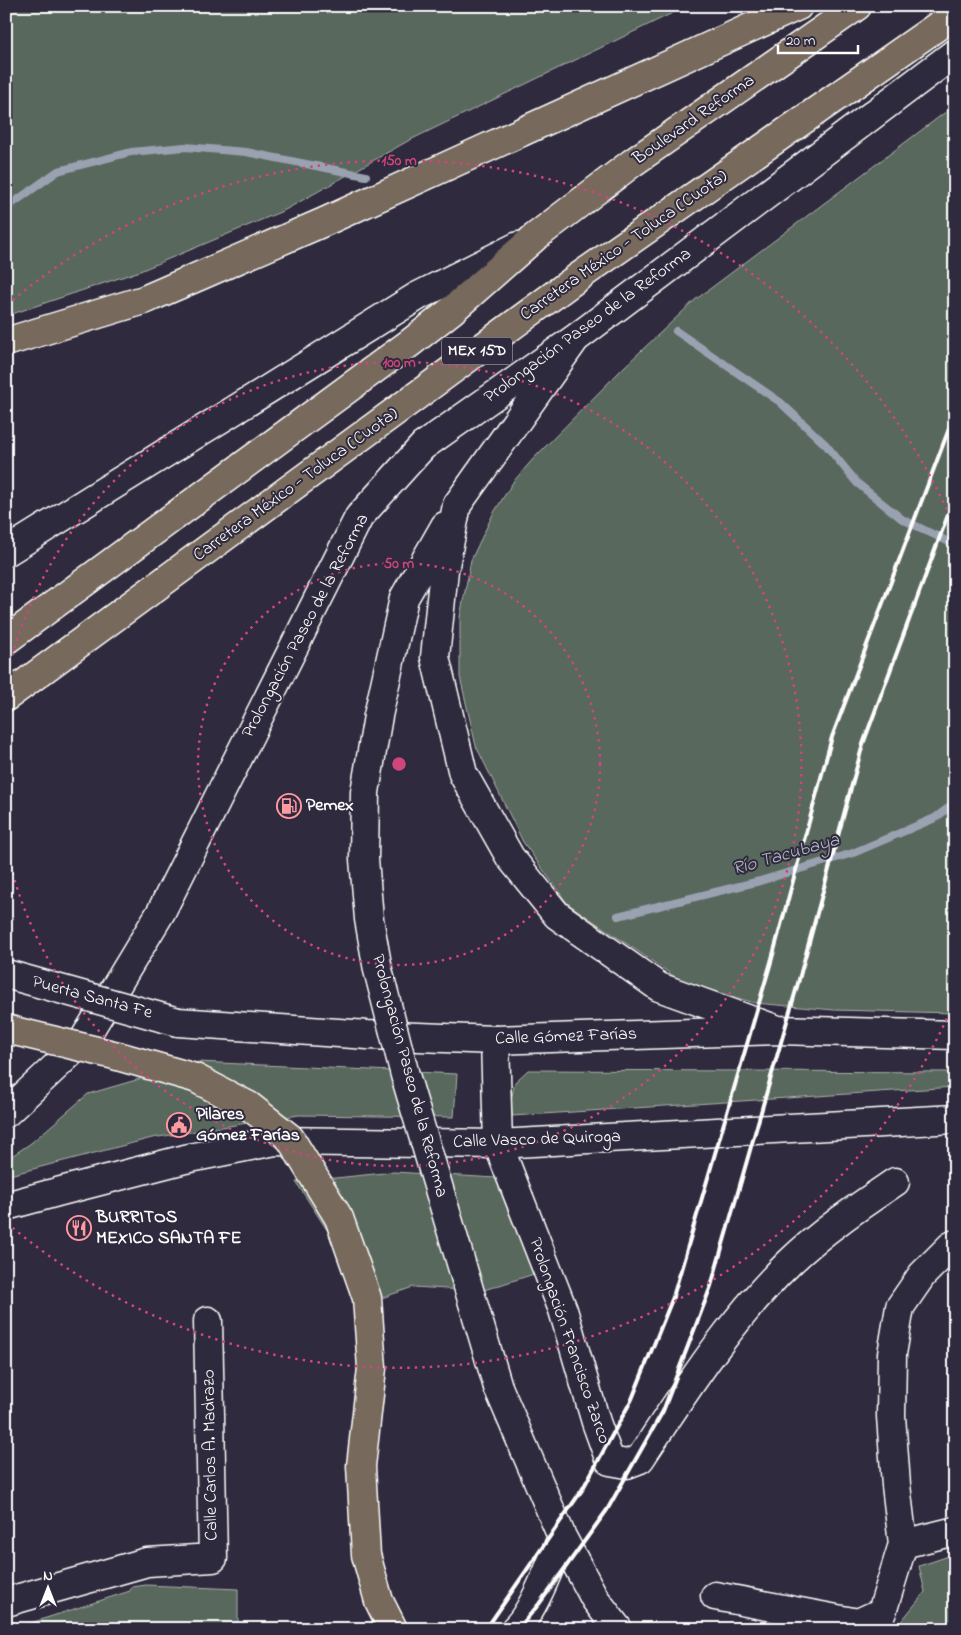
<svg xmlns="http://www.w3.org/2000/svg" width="961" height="1635" font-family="'Indie Flower',sans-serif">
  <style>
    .green { fill: #59675d; stroke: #acb3ae }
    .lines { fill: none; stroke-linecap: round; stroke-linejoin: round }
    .stream { stroke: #9aa2b2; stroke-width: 8 }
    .minor-casing { stroke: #fff; stroke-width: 31 }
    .tertiary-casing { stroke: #fff; stroke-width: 31 }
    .secondary-casing { stroke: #fff; stroke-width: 31 }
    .motorway-casing { stroke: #fff; stroke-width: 31 }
    .minor { stroke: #2f2a3d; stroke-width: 28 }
    .tertiary { stroke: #2f2a3d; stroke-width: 28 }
    .secondary { stroke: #2f2a3d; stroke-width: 28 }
    .motorway { stroke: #77695c; stroke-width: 28 }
    .rail { stroke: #fff; stroke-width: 4 }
    .tertiary-bridge-casing { stroke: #fff; stroke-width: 31; stroke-linecap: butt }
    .motorway-bridge-casing { stroke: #fff; stroke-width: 31; stroke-linecap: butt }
    .tertiary-bridge { stroke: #2f2a3d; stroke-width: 28 }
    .motorway-bridge { stroke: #77695c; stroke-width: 28 }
    .ring { fill: none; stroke: #ce467c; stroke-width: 2.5; stroke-dasharray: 2.5 5 }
    .labels { text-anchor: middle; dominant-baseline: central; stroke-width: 4; stroke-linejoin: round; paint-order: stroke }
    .shield { fill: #2f2a3d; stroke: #c1bfc5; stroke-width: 1 }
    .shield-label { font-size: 16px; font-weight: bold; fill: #fff }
    .street-label { font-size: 18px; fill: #fff; stroke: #2f2a3d }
    .poi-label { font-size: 18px; font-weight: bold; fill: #fff; stroke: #2f2a3d; text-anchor: start }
    .water-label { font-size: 19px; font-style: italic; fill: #b3b9c5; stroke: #2f2a3d }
    .centre { fill: #ce467c; stroke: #2f2a3d; stroke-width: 2.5 }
    .ring-label { font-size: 15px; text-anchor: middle; font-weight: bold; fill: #ce467c; stroke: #2f2a3d; stroke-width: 4; stroke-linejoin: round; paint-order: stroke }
  </style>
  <rect width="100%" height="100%" fill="#2f2a3d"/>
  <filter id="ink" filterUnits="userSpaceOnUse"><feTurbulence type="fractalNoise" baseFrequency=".02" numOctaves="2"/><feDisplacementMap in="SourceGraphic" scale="10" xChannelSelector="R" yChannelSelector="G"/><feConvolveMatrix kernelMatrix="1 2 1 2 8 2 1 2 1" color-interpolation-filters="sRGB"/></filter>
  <g filter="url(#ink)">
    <!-- green -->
    <path class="green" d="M6 6H687L408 141 285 210 140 271 6 316Z
      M955 105V1013L834 1010 755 1003 684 983 567 903 523 842 476 746 460 677V617L471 560 493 514 513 482 534 458 624 367 695 300Z
      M198 1062 457 1074 454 1117 299 1115 152 1138 6 1176V1160L31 1143 88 1094Z
      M528 1070 955 1072V1087L512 1116 511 1100 515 1082Z
      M394 1172 496 1178 534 1274 481 1291 413 1287 373 1301 296 1182Z
      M955 1554V1629H895L925 1592 919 1566Z
      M146 1585 238 1589V1629H12L130 1591 132 1587Z"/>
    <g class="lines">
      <!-- stream -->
      <path class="stream" d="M6 208 58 171 131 152 185 147 246 152 366 176
        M676 331 780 402 826 445 857 483 902 519 955 545
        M618 916 760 881 853 853 935 818 955 803"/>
      <defs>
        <path id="minor" d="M495 1040 498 1144 563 1310 596 1422 610 1461 627 1464 640 1459C686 1390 730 1320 789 1263 821 1232 858 1207 895 1182
          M903 1544 955 1531
          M715 1596 858 1623 882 1612 903 1544 896 1485 891 1416 892 1354 900 1307 922 1275 951 1246 955 1244
          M6 1602 147 1562 213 1558 208 1321"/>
        <path id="tertiary" d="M573 342 457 505 444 570 435 657 463 774 510 857 557 915 659 987 778 1030
          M378 716 404 598 445 526
          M178 1022 368 1035 495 1040 778 1030 955 1035
          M6 1206 61 1191 185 1159 275 1141 498 1144 955 1119
          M498 1387 562 1537 595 1599 618 1629
          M515 1629C533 1613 552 1561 562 1537"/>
        <path id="secondary" d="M6 552 418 296 518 246
          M6 1113 83 1041 161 912 359 517 423 446 576 338 955 53"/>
        <path id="motorway" d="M6 342 144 300 324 222 798 6
          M6 640 410 343 451 311 535 237 632 163 857 6
          M6 697 577 278 955 14
          M372 1368 361 1466 366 1555 379 1601 393 1629"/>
      </defs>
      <!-- minor casing -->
      <use href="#minor" class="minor-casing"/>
      <!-- tertiary casing -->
      <use href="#tertiary" class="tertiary-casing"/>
      <!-- secondary casing -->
      <use href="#secondary" class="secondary-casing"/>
      <!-- motorway casing -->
      <use href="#motorway" class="motorway-casing"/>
      <!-- minor -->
      <use href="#minor" class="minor"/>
      <!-- tertiary -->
      <use href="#tertiary" class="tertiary"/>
      <!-- secondary -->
      <use href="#secondary" class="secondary"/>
      <!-- motorway -->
      <use href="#motorway" class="motorway"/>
      <!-- rail -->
      <path class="rail" d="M486 1629 582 1490 632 1399 673 1297 771 962 832 737 955 413
        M518 1629 539 1604 607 1510 663 1411 711 1286 798 983 863 744 955 496"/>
      <defs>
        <path id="tertiary-bridge" d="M378 716 365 792 364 859 369 919 378 970 405 1075 498 1387
          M6 974 178 1022"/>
        <path id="motorway-bridge" d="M6 1029 114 1055 195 1078 249 1106 290 1138 339 1218 367 1298 372 1368"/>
      </defs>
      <!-- tertiary-bridge casing -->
      <use href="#tertiary-bridge" class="tertiary-bridge-casing"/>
      <!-- motorway-bridge casing -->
      <use href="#motorway-bridge" class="motorway-bridge-casing"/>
      <!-- tertiary-bridge -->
      <use href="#tertiary-bridge" class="tertiary-bridge"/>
      <!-- motorway-bridge -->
      <use href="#motorway-bridge" class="motorway-bridge"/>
    </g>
  </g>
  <!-- distance rings -->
  <g class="ring">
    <circle cx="399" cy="764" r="201"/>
    <path d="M7 677A402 402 0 1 1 7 851"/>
    <path d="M953 1005A604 604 0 0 1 7 1223M7 305A604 604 0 0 1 953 523"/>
  </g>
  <!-- icons -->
  <defs>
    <symbol id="fuel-ring" viewBox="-11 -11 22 22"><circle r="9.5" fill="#2f2a3d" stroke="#ff9aa2" stroke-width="1.5"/><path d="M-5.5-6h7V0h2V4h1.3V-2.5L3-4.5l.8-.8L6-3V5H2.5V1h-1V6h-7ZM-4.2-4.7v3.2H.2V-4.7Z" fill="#ff9aa2"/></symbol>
    <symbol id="civic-ring" viewBox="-11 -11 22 22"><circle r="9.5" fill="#2f2a3d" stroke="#ff9aa2" stroke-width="1.5"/><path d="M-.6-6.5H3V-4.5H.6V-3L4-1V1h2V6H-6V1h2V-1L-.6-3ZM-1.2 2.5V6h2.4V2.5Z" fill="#ff9aa2"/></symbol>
    <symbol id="restaurant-ring" viewBox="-11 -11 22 22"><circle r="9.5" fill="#2f2a3d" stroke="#ff9aa2" stroke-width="1.5"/><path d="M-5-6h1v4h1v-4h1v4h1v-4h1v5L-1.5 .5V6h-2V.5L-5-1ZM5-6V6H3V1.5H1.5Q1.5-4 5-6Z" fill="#ff9aa2"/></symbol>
  </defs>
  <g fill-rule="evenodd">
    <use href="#fuel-ring" x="275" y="792" width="28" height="28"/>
    <use href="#civic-ring" x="165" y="1111" width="28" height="28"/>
    <use href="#restaurant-ring" x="65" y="1214" width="28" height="28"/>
  </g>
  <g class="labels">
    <!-- shield labels -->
    <rect class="shield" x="442" y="337.5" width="70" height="27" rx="4"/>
    <g class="shield-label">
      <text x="477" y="351">MEX 15D</text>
    </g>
    <!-- street labels -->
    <g class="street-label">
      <text transform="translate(694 120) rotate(-35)">Boulevard Reforma</text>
      <text transform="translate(624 246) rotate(-35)">Carretera México - Toluca (Cuota)</text>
      <text transform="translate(588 326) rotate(-36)">Prolongación Paseo de la Reforma</text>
      <text transform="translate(296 485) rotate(-36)">Carretera México - Toluca (Cuota)</text>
      <text transform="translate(306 626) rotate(-62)">Prolongación Paseo de la Reforma</text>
      <text transform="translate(92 998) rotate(15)">Puerta Santa Fe</text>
      <text transform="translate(566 1037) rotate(-2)">Calle Gómez Farías</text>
      <text transform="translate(409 1076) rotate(75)">Prolongación Paseo de la Reforma</text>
      <text transform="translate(537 1140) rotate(-2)">Calle Vasco de Quiroga</text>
      <text transform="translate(569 1341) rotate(71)">Prolongación Francisco Zarco</text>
      <text transform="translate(211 1455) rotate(-91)">Calle Carlos A. Madrazo</text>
    </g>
    <!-- poi labels -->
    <g class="poi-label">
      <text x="306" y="806">Pemex</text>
      <text x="196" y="1115">Pilares<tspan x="196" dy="21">Gómez Farías</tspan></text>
      <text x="96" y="1218">BURRITOS<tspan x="96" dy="21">MEXICO SANTA FE</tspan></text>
    </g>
    <!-- water labels -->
    <g class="water-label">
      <text transform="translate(786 855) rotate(-16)">Río Tacubaya</text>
    </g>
  </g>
  <circle cx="399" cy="764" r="8" class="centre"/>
  <g class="ring-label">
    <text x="399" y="165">150 m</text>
    <text x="399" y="367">100 m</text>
    <text x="399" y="568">50 m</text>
  </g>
  <!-- margin -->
  <rect width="961" height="1635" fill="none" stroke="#2f2a3d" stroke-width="25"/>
  <rect x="12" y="12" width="936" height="1610" fill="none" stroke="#fff" stroke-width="2" filter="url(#ink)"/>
  <!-- north arrow -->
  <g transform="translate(48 1588)" stroke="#2f2a3d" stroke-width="4" paint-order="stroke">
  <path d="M0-4L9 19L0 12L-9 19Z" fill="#ffffff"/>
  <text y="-8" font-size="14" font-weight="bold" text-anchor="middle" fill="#ffffff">N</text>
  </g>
  <!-- scale -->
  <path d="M778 45v8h80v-8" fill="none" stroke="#ffffff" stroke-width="2.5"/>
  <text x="786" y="45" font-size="15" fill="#ffffff" stroke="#2f2a3d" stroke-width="4" paint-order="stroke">20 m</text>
</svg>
